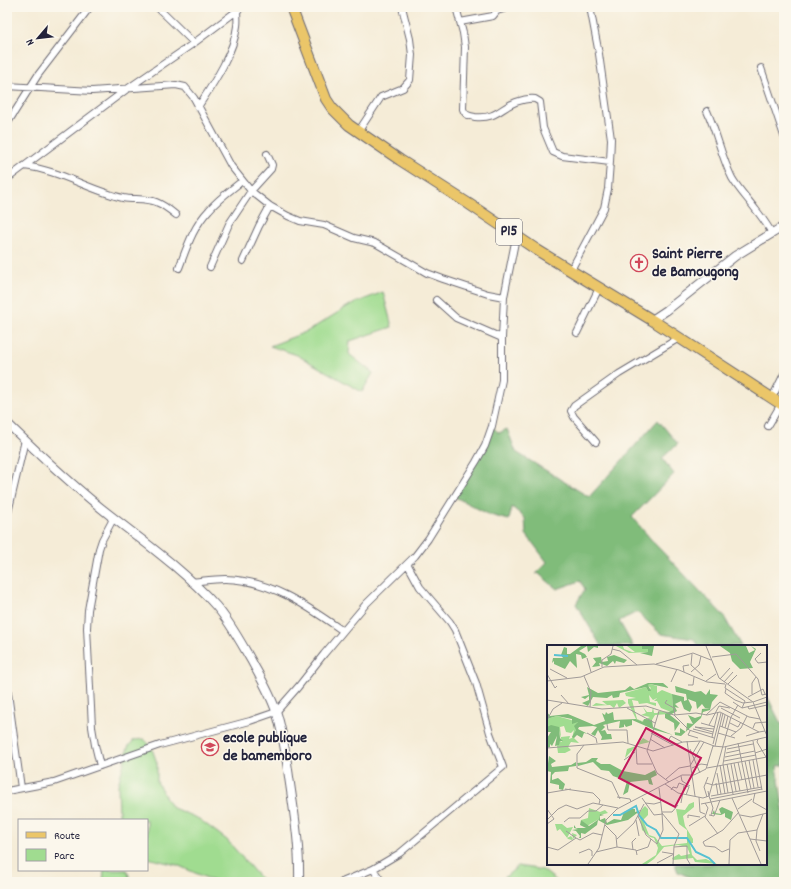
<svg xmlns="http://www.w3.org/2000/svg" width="791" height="889" font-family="Dekko,sans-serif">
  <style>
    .green { fill: #a0dc90; stroke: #617f66 }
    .forest { fill: #80bc7a; stroke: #516f5a }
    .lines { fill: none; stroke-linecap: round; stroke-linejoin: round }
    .minor-casing { stroke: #6c6972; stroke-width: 8 }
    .tertiary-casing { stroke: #6c6972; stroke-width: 10 }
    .primary-casing { stroke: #6c6972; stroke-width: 12 }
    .minor { stroke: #fff; stroke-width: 6 }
    .tertiary { stroke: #fff; stroke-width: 8 }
    .primary { stroke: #ebc669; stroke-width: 10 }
    .labels { text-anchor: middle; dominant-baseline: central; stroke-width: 3; stroke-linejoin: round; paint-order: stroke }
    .shield { fill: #fbf7ec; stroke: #636270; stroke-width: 1 }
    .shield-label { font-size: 15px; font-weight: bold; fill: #22223b }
    .poi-label { font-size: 16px; font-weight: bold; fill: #22223b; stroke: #fbf7ec; text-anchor: start }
    .inset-river { fill: none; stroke: #57c1d2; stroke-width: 2 }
    .inset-road { fill: none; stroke: #a19b99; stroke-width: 1 }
    .view { fill: #c2185b; fill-opacity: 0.15; stroke: #c2185b; stroke-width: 2 }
    .inset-edge { fill: none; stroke: #22223b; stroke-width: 2 }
  </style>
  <rect width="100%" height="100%" fill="#fbf7ec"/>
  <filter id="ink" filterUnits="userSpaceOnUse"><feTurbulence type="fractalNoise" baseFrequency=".025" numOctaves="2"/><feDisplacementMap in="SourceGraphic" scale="8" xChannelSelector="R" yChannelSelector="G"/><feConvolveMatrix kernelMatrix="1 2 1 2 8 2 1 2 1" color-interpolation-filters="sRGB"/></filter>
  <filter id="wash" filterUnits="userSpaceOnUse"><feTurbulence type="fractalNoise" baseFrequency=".012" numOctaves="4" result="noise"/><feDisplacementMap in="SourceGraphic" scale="16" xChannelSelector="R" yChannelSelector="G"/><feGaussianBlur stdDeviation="0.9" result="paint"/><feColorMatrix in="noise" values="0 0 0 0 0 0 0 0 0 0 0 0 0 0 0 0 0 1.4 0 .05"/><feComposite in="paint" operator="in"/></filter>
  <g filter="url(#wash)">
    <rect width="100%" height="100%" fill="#f5ecd7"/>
    <!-- green -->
    <path class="green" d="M383 292 392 327 350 341 349 354 373 373 362 392 297 355 270 346 308 331 350 305Z
      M144 739 151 746 157 763V782L171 807 199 819 227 840 259 877 267 882H216L177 865 147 858V820H121L119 814 118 785 128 747 134 740Z
      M518 866 543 870 558 882H501L503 879Z
      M104 870H127L131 882H103Z"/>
    <!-- forest -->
    <path class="forest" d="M658 420 678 444 662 458 674 474 632 517 655 544 723 615 741 646H699L694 639 661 634 637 612 619 621 633 646H601L576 604 585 589 580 581 557 589 538 573 536 574 547 562 526 534 525 518 512 507 509 520 490 515 455 497 493 427 499 433 507 429 516 452 589 497Z
      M766 694 781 724 784 723V765L777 766 784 814V882H689V877L678 872 675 864H766Z"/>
  </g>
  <g filter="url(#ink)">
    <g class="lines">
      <defs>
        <path id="minor" d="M157 7 194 43
          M456 7 463 33 465 47 463 109C465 115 469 116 475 117 497 119 500 108 516 102 522 100 529 98 535 99L540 102 543 128 553 152 562 156 610 162
          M460 22 493 16 497 11 510 7
          M761 68 784 136
          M7 86 92 91 176 85 185 87 194 98 231 166 251 191 270 206 288 216 300 221 324 225 354 238 375 243 427 273 443 279 488 294 504 297
          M198 107C213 84 234 53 237 26 238 21 237 15 237 10L232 7
          M707 111C717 133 721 156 732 178 739 190 748 199 756 210 762 217 767 225 772 233
          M7 124 38 75 90 7
          M358 132 381 97 403 88 410 80 412 55 410 39 402 7
          M24 166C59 170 89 190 123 198 133 200 146 198 156 202 164 205 170 210 176 215
          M7 179 127 89 194 43 242 7
          M243 261 259 226 270 206
          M210 267 229 224 251 191 271 169 272 165 267 154
          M179 268C187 247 193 227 209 210 218 199 231 190 242 181
          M571 270 604 208 608 189 610 162 611 139 599 54 590 7
          M436 300 456 318 502 338
          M577 333 599 288
          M772 398 784 374
          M768 426 781 404
          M596 442 574 417 571 411 574 406 619 374 679 338
          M7 517 25 440
          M191 582C202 581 214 579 225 579 271 580 307 606 343 631
          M7 686 21 788
          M100 766 95 745 92 727 87 628 88 610 99 549 102 540 112 521 110 515
          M7 791 54 782 160 745 250 721 276 712 298 687 324 654 366 604 415 556 428 539 476 462 485 446 492 426 502 380V338L504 297 516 237
          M373 869 382 882
          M342 882 373 869 400 853 503 767 490 733 476 683 455 630 450 622 420 587 408 565"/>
        <path id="tertiary" d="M652 320 667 310 735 256 784 226
          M7 423C40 455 74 487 111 516 147 544 186 572 216 606 230 622 240 641 251 660 260 677 270 693 276 711 283 732 286 755 289 777 294 812 300 846 299 882"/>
        <path id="primary" d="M291 7 326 99 332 108 349 125 400 160 469 204 537 250 652 320 784 406"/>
      </defs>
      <!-- minor casing -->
      <use href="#minor" class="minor-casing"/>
      <!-- tertiary casing -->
      <use href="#tertiary" class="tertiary-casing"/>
      <!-- primary casing -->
      <use href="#primary" class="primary-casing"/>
      <!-- minor -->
      <use href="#minor" class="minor"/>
      <!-- tertiary -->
      <use href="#tertiary" class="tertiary"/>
      <!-- primary -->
      <use href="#primary" class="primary"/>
    </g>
  </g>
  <!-- icons -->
  <defs>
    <symbol id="church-ring" viewBox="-11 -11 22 22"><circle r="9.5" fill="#fbf7ec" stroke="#d1495b" stroke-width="1.5"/><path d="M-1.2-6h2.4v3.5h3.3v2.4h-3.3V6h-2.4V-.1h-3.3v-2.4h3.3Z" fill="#d1495b"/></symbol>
    <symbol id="school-ring" viewBox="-11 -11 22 22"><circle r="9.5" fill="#fbf7ec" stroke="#d1495b" stroke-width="1.5"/><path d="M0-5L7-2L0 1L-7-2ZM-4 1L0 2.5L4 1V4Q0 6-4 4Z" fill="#d1495b"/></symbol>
  </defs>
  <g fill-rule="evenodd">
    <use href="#church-ring" x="629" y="253" width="20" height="20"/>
    <use href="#school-ring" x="200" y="737" width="20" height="20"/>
  </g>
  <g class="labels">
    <!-- shield labels -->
    <rect class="shield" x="496" y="219" width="26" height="26" rx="3"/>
    <g class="shield-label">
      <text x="509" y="232">P15</text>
    </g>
    <!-- poi labels -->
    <g class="poi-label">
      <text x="652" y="254">Saint Pierre<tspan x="652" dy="18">de Bamougong</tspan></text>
      <text x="223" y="738">ecole publique<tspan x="223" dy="18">de bamemboro</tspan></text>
    </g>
  </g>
  <!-- overview -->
  <g transform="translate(547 645)">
    <rect width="220" height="220" fill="#f5ecd7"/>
    <path d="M69 1H76L77 4 85 7H88L80 1H95L101 3V7L82 8ZM103 39 110 41V48L115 45 125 49 126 65 122 69 108 70 105 75 96 77 89 74 81 58V54L89 53 79 51 78 48 99 42 101 46 104 43 100 40ZM102 50 106 55 110 53 107 56H110L114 63 124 67 113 66 110 68H107L106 62 105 67H100L96 62 99 68 94 70 103 72 95 76 90 74 85 55 91 56 92 59 100 58 109 61V58L103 57ZM76 55 79 58 72 63 70 58 67 63 63 60 45 61 49 58 60 60 55 56ZM10 71 31 77 27 93 32 98 24 97 21 102 24 105 18 108H11L10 101 13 96 15 97 11 82H0V74ZM17 81 19 87 24 88 27 85 25 93 22 94 23 91 14 92 13 82ZM96 93 103 97 90 100 78 113 80 104 89 101ZM147 157V162L136 171 138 181 146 194V198H143L145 210 150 215 159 214 170 219 148 217 146 213 126 215 125 213 132 209 134 211 143 209 140 202 131 200 117 202 107 214 100 219H95L109 210 111 203 107 193 103 192 95 185 92 168 96 163 98 161 101 164V170L96 175 102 190 108 192 115 201 140 198V185L132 179 129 164 138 165 142 159ZM42 163 53 167 58 165 61 168 53 170 52 174 40 181 34 175 41 173ZM8 179H15L20 183 26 182 20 193 24 191 26 194 25 188 30 190 25 195 21 194 13 184 10 186Z" fill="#a0dc90" fill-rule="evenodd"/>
    <path d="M34 1H51V3L47 2 41 7 40 1 32 6 38 9 40 12 35 14 34 10 29 9 30 23 23 16 18 24 7 19V16L5 18 6 13H16L14 10 17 2 20 3V9H23ZM95 1H107L105 11 93 8 101 7V4H95ZM173 1H199L202 8 208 5 204 1 209 4 203 17 206 23 193 24 185 16 183 8ZM67 10 80 15 77 18 69 16 68 19 66 16 60 21 52 18 53 21 45 22 49 17 46 13 54 12 55 17 61 16 60 12ZM101 38H116L122 43 103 39 101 40 104 46H101L99 42 73 48 72 52 66 53 65 50 60 53 46 52 41 61 35 58 42 55V51L38 54 34 52 42 50 40 42 51 48 78 45 83 41 87 44ZM128 41 148 47 154 46 159 50 163 44V49L171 50 165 57 163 65 156 67 154 73 134 91 128 90 127 78 118 73V69L126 65 125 49 137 52V56L140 55 139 49 129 47ZM141 54 149 57 150 64 155 59 158 63H163L155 64 154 71 148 73 141 70 146 79 140 78 139 87 133 83V88L127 87 133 78 123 70 130 66 128 62 132 63 128 59 134 56 137 64 143 67 145 62ZM0 67 3 71 21 69 47 80 58 76 55 68 58 70 59 67 61 69 66 67 67 75 89 74 96 77 97 74 105 75 106 82 126 90 108 85 85 75V80L79 82 77 79V82L72 83 73 76 56 80 58 82 54 86 58 85 60 89H64L65 94 54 95 55 92 51 85 48 91 44 89 50 82 46 81 32 82 31 84 41 89 37 88 35 93 30 90 27 93 25 92 29 85 27 81 31 77 25 79V74L10 71 0 74ZM4 80 12 82 13 93 16 96H13L12 100 8 101 10 91 5 101 3 99V102L0 103V93L4 87H0V82ZM2 111 9 116 4 119 5 122 24 120 29 117V121L22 122 21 126 8 127 5 130V135L11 133 18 139 16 145 12 144V140L3 138 4 127 0 126ZM45 113H51L49 116 54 119H63L76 126 98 130 108 125 110 130 104 133 106 140 102 139 101 135 83 137 81 147 76 150 80 136 66 131 62 126 54 125 46 117 31 121 30 118 39 117ZM175 162 186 167 184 175 178 172V168L174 170 165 169 167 165 168 168 174 169 172 164ZM84 164H88V167L94 165 81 175 60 180 51 175 50 180 38 189 34 188V193H32L33 191 29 186 25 185 31 184 27 183V180L29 183H39L33 180 34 175 42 181 52 174 53 169 57 170 53 171V175L58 173 60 178 67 174 74 175 77 167Z" fill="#80bc7a" fill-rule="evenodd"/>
    <path class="inset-river" d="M7 10 21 11M66 170H73L89 161 92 170 100 180 109 185 114 193H140L149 207 162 213 168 219"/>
    <path class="inset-road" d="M159 1 172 33 206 57 220 91M65 4 73 6 90 20M214 8 208 14 211 18 220 17M145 9 144 20 156 31M165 12 189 9 211 34 215 50 220 49M40 13 44 27M109 19 146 8 164 15M55 22V15L64 9 66 1M3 24 20 33M137 27 136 21 142 20M144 27 152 20 154 11M0 29 8 43 10 41M37 31 44 47 43 62M173 34 183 23M0 36 34 32 57 22 107 19 132 25 160 37 178 39M159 36 169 29M124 37 130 24M177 37 186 27M179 39 178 43 198 56 195 63M181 39 190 30M141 40H146L147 32M179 44 178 48 188 55 196 58 205 57M205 49V38L209 32M14 50 22 59M201 52 216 44 218 49M0 55 55 64 99 61 127 70 149 68 160 70 173 67 212 87 218 86M120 55 118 58 127 63 128 70M186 57 195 63 208 60M206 57 220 52M208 60 220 57M201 62 202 64 220 60M80 63 108 78M174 63 193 73M112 66 100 106 110 128 122 137M127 70 142 85 167 93M159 70 173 57 202 72 213 74M0 75 6 64 15 58M154 78 168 82M183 78 191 82 194 77M60 79 61 85H80L81 98M162 80 172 61 183 63M173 81 189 87M148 82 167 84M148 82 166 87M175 82 178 70M178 83 181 71M206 83 208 78 220 77M146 84 166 89M143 86 141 90 151 93M40 88 49 93 50 98M104 88 126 100M171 88 188 93M184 91 194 83 200 71M199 91 212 87M165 92 171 67M103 94 118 103M211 94 210 97 219 112M121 96 124 91 135 97M140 96 148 151M206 96 215 145M191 98 201 148M166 99 174 68M37 100 30 109V123L65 137 73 154M168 101 176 68M179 101 176 119 181 148M89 102 90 119H105M0 103 76 97 106 106 136 97 154 96 167 101M143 104 153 128M180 104 206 99M146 108 153 96M179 108 193 105M208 108 220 104M178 112 208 106M77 115 88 107M202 115 207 143M206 115 211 142M177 116 209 110M198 116 204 144M191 117 195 135M187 118 193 146M180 119 186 149M184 119 189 146M173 120 178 149M145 123 154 119 161 120M160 123 220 112M170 128 174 149M134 131 135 136 143 141M119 134 132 123 143 121 157 97M159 138 166 140 220 130M169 138 171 150M118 139 131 148 156 153 162 151 161 146M112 143 115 168 132 189 127 201 126 219M18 144 46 148 53 155 52 159M124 145 126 142 130 143 132 138 142 142 139 150M0 148 24 144M208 148 206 157 220 165M164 151 215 142M70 152 83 154 84 157M152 152 153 167 158 169M160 152 157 142 161 132M95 153 107 170 116 169M185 153 214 219M163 154 215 144M98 158 107 159 114 157M134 158 137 141M158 158 161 163 158 172 171 189M154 159 220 146M0 164 7 174 0 179M191 164 205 154M115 167H125L131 160M162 170 167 171 173 155M164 170 166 163 162 151 184 72 191 60M193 170 204 172 220 168M91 171 99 190 110 199 116 185 115 168M141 173V170L153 172M0 175 11 164 19 160 30 164 46 158 71 163M89 175 92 191M17 177 22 173H33L41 166H49L56 160M58 180 69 191 70 202M142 181 158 171M210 185 209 196 213 206M19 186 29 193M70 194 87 178 97 159M203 194 220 196M0 202 11 205 29 193 33 195 46 188 55 190M127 202 140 201V214L143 219M182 204 175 207 168 202 158 201 156 197 176 185 192 167M86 205 85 197 89 193M89 206 101 202 104 194M49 207 70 202 89 205 90 210M32 208 42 204 45 206V211M110 218 127 209 115 207M41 219 52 203 59 175 70 164 135 130H147L159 124 166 101 177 102 220 92M182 219 183 195 191 188 210 185 216 169"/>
    <path class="view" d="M99 83 154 113 128 162 72 133Z"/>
    <rect width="220" height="220" class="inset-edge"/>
  </g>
  <!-- margin -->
  <rect width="791" height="889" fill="none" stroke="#fbf7ec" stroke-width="24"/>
  <!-- legend -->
  <rect x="18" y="819" width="130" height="52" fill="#fbf7ec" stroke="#a4a2a5"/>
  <rect x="26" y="832" width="20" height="6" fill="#ebc669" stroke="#a4a2a5"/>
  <text x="54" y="839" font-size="12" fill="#22223b">Route</text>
  <rect x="26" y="849" width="20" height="12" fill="#a0dc90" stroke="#a4a2a5"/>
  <text x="54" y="859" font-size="12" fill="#22223b">Parc</text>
  <!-- north arrow -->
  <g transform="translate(38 38) rotate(242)" stroke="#fbf7ec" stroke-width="3" paint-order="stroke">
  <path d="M0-3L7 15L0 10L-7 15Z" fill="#22223b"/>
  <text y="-6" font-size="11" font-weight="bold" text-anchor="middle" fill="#22223b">N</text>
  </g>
</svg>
